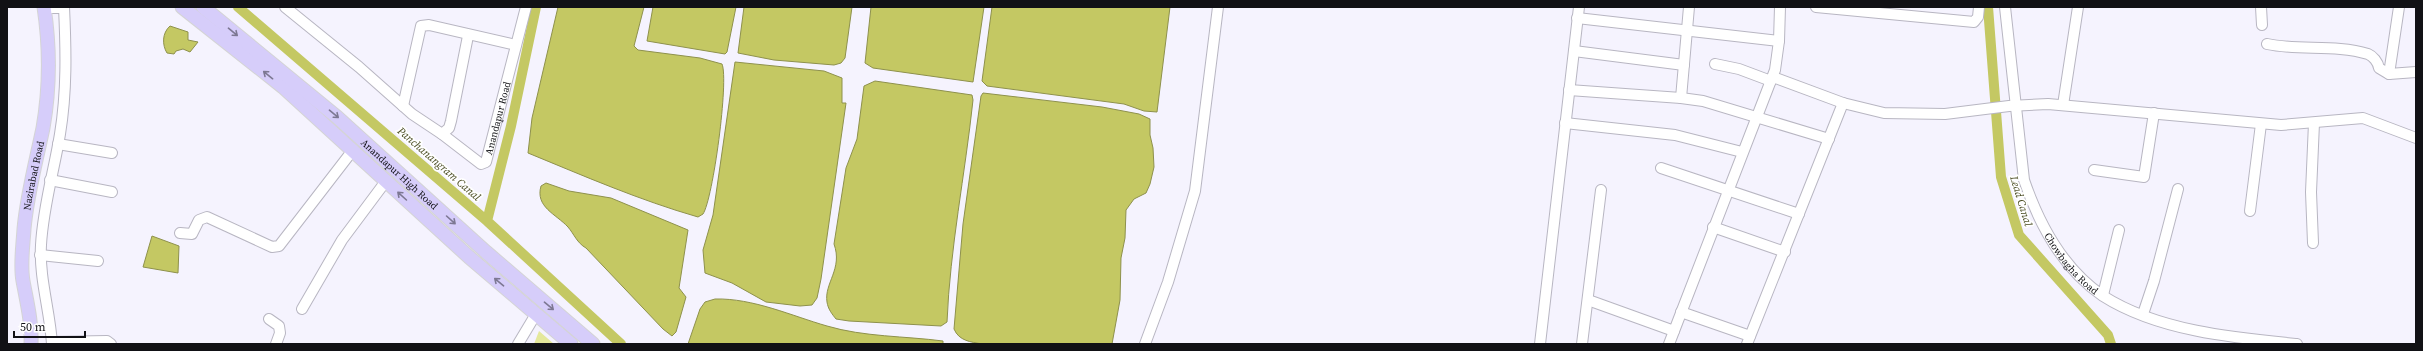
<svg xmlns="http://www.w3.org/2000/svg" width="2423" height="351" font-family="'Source Serif 4',serif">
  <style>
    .green { fill: #e4e89b }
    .water { fill: #c4c863; stroke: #8e914c }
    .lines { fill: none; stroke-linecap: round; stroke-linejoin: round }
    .canal { stroke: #c4c863; stroke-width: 10 }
    .minor-casing { stroke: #b8b6c2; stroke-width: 12 }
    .major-casing { stroke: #d4d4d5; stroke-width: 15 }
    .minor { stroke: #fff; stroke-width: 10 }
    .major { stroke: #d6cdfa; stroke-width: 13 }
    .oneway { stroke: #7d7893 }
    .labels { text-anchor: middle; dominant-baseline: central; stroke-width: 3.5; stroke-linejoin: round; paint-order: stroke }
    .street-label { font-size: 10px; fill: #111115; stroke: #fff }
    .water-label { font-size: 11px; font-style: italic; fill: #494b21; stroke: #fff }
  </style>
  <rect width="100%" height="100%" fill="#f5f3fe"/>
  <!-- green -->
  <path class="green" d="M539 331 554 344H534Z"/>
  <!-- water -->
  <path class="water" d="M558 7H644L634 46 638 50 700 58 722 64C729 80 713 199 703 214L698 217C639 200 584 176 528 153L532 118Z
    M653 7H736L727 52 725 54 647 41Z
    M744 7H852L845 58 841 63 834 65 774 60 738 53Z
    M871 7H984L973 82 873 68 865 63Z
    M992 7H1170L1157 112 1144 111 1124 104 987 86 982 81Z
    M170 26 188 32V40L198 42 190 52 183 49 176 51 174 54 167 53C162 45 162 33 170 26Z
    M735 62 824 71 842 78V103H846L821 279 817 298 812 305 800 306 766 302 732 283 705 273 703 250 713 215Z
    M875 81 972 95 973 100C965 175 950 248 947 322L941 326 849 321 836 319C832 314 828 309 827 302 824 283 843 269 834 244L846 168 857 139 864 86Z
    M983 93 1102 107 1139 114 1150 119V135L1153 148 1154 167 1150 184 1146 193 1134 199 1126 210 1125 238 1121 258 1120 300 1112 344H982C971 342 959 341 954 329L963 224 981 96Z
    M546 183 569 191 611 198 688 230 679 288 686 297 676 332 672 336 663 329 586 248C577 243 574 234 568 227 556 214 535 207 541 186Z
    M152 236 179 246 178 273 143 267Z
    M715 299C753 298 792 316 827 326 864 337 905 336 943 341V344H688L700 309 705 302Z"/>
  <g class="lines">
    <!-- canal -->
    <path class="canal" d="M238 7 487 221 621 344
      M1988 7 2001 177 2019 235 2108 335 2111 344
      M487 221 511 126 536 7"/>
    <defs>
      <g id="minor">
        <path d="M285 7 359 67 412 114 442 134 449 128 451 121 468 36"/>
        <path d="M1816 7 1974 22 1978 17 1979 7"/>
        <path id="s1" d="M2005 7 2024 180C2039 224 2063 269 2103 296 2158 331 2234 338 2297 344"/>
        <path d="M2261 7 2262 25"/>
        <path d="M44 8H64"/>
        <path d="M1577 18 1779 41"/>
        <path d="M2267 44C2300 51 2335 44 2368 54 2373 56 2378 62 2379 68L2389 74 2416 72"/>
        <path d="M1574 51 1684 65"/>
        <path d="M1715 64 1739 69 1771 81"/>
        <path d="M2389 74 2399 7"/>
        <path d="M1773 77 1843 103 1884 113 1945 114 2009 106 2048 104 2281 125 2363 118 2416 138"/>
        <path d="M1569 90 1681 98 1703 101 1829 139"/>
        <path d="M1681 98 1689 7"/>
        <path d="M2063 105 2078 7"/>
        <path d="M403 106 421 26 429 25 516 45"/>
        <path d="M1565 123 1675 135 1742 152"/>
        <path id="s2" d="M442 134 481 164 486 162 526 7"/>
        <path d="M58 144 112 153"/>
        <path d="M1661 168 1799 214"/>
        <path d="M2094 170 2144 177 2154 113"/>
        <path d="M50 180 112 192"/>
        <path d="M2250 211 2261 124"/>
        <path d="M1713 227 1785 252"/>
        <path d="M180 233 192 234 199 220 207 217 272 247 279 246 353 150"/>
        <path d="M2313 243 2311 192 2314 123"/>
        <path d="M40 255 98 261"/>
        <path d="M2103 295 2119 230"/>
        <path d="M1588 300 1674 331"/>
        <path d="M302 309 342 240 386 181"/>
        <path d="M1681 312 1750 336"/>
        <path d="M2143 314 2154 281 2178 189"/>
        <path d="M269 319 279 326 280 333 276 344"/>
        <path d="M52 342 107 341 111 344"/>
        <path d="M52 344C50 311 39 278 41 245 43 207 54 171 60 134 67 91 66 50 64 7"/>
        <path d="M518 344 536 314"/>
        <path d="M1145 344 1168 282 1195 191 1218 7"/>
        <path d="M1540 344 1579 7"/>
        <path d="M1582 344 1601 190"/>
        <path d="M1669 344 1775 70 1779 41 1780 7"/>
        <path d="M1747 344 1843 103"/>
      </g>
      <g id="major">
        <path d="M182 7 283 87 469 257 571 344"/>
        <path id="s3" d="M203 7 337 117 486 252 593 344"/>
        <path id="s4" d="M31 344C32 322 27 303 23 281 20 265 23 246 24 229 27 195 36 162 43 128 50 88 50 47 44 7"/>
      </g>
    </defs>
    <!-- minor casing -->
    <use href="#minor" class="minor-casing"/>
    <!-- major casing -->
    <use href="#major" class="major-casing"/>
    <!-- minor -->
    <use href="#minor" class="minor"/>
    <!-- major -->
    <use href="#major" class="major"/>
  </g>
  <!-- one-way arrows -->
  <defs><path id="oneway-shaft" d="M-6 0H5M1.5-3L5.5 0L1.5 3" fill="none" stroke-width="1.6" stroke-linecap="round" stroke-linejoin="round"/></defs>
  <g class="oneway">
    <use href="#oneway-shaft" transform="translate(233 32) rotate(40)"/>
    <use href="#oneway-shaft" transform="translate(268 75) rotate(-141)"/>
    <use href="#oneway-shaft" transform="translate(334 114) rotate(40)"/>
    <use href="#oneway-shaft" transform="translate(402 196) rotate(-138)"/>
    <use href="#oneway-shaft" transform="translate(451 220) rotate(42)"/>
    <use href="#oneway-shaft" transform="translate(499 282) rotate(-140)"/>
    <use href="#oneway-shaft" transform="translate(549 306) rotate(40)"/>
  </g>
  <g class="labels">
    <!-- street labels -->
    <g class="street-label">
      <text stroke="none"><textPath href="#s2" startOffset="100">Anandapur Road</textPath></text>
      <text stroke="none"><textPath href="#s3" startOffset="258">Anandapur High Road</textPath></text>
      <text stroke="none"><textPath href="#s4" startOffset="170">Nazirabad Road</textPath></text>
      <text stroke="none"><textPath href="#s1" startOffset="271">Chowbagha Road</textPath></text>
    </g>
    <!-- water labels -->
    <g class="water-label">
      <text transform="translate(439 164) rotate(41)">Panchanangram Canal</text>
      <text transform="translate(2021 201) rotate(73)">Lead Canal</text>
    </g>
  </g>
  <!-- border -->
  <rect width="2423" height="351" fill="none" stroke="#111115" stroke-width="16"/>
  <!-- scale -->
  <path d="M14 331v6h71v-6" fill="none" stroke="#111115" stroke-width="2"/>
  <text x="20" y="331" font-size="12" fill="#111115" stroke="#ffffff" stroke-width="3" paint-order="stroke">50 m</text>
</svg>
